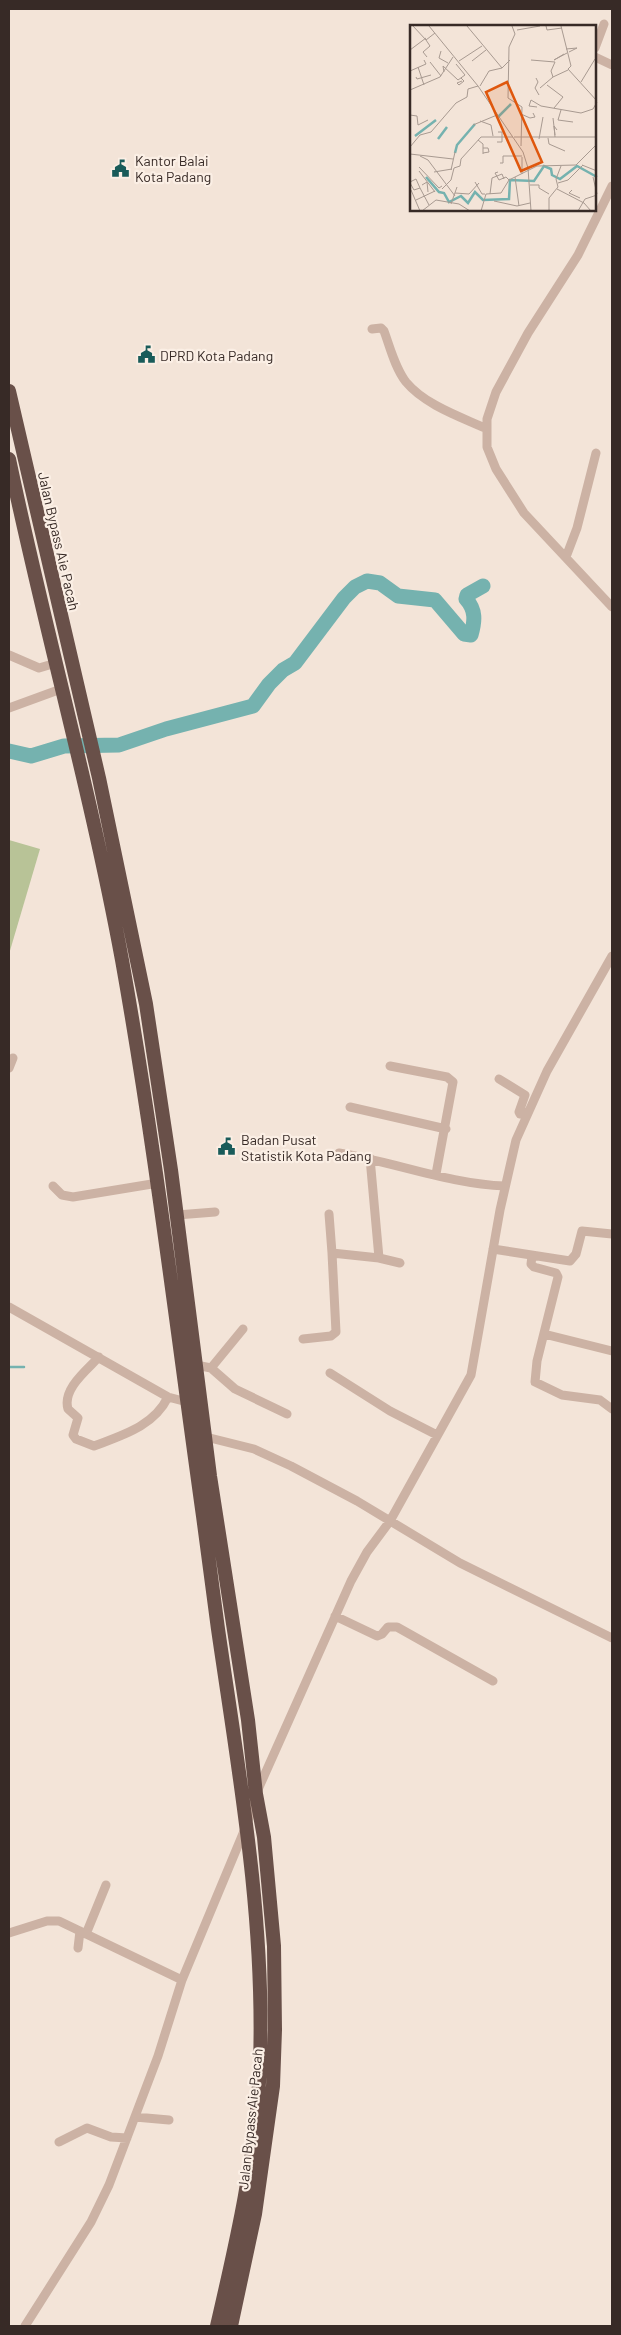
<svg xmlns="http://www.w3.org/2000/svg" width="621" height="2335" font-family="Barlow,sans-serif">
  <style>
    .green { fill: #b8c397 }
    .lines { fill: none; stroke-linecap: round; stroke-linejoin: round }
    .stream { stroke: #75b2af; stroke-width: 2.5 }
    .river { stroke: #75b2af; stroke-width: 15 }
    .minor { stroke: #ccb2a4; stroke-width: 9 }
    .trunk { stroke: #695049; stroke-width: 14 }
    .labels { text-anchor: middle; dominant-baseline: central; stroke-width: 4.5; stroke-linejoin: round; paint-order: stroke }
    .poi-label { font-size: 14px; fill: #372a26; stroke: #fbefe5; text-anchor: start }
    .street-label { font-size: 14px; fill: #372a26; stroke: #fbefe5 }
    .inset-river { fill: none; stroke: #75b2af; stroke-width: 2.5 }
    .inset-road { fill: none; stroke: #a89a91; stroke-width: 1 }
    .view { fill: #df570d; fill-opacity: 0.15; stroke: #df570d; stroke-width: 2.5 }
    .inset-edge { fill: none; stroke: #372a26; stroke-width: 2.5 }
  </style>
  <rect width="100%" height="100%" fill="#f3e4d8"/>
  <!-- green -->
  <path class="green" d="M9 840 40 849 9 954Z"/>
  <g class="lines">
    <!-- stream -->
    <path class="stream" d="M9 1367H24"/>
    <!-- river -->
    <path class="river" d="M9 751 31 756 64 746 119 745 166 729 253 706 269 684 283 670 295 663 344 598 355 587 367 581 380 583 398 596 435 600 464 634 471 635C475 621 476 610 466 599L467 595 483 586"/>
    <!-- minor -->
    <path class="minor" d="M595 48 604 24
      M595 57 612 65
      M612 186 578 255 528 333 496 392 487 419V447L496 469 524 513 612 607
      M372 329 381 328 384 331C390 347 395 368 406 382 425 405 461 417 487 429
      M566 557 577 528 596 453
      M9 655 39 668 56 663
      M9 708 61 689
      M390 1066 447 1077 453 1082 436 1174
      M9 1068 13 1058
      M499 1079 525 1095 519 1112 520 1114 527 1112
      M350 1107 446 1129
      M339 1153C394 1162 450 1184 505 1186
      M53 1186 62 1195 73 1197 158 1183
      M329 1214 332 1253
      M177 1215 215 1212
      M493 1249 570 1261 576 1254 582 1231 612 1234
      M532 1256 531 1264 534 1267 556 1273 558 1277 537 1361 535 1382 562 1395 600 1400 612 1409
      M379 1258 400 1263
      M9 1307 168 1397 187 1402
      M544 1334 612 1351
      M303 1339 331 1336 336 1332 332 1253 379 1258 370 1158
      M99 1357C87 1370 62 1389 68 1409L78 1418 73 1435 76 1439 94 1446C123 1435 154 1426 168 1397
      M196 1365 211 1368 235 1389 287 1414
      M211 1368 243 1329
      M330 1373 390 1411 437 1435
      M206 1437 254 1449 291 1466 357 1501 460 1563 612 1638
      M335 1616 377 1636 382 1634 388 1627H397L493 1681
      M9 1933 47 1921H59L182 1980
      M86 1934 106 1885
      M78 1948 80 1931
      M135 2117 169 2120
      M59 2142 87 2128 111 2137 127 2138
      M25 2326 91 2222 109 2185 158 2056 182 1980 247 1824 256 1794 351 1581 367 1552 390 1521 471 1375 500 1210 516 1140 547 1071 612 956"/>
    <!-- trunk -->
    <path class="trunk" d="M9 391 99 778 146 1004 171 1170 210 1476 248 1720 256 1794 264 1837 274 1946 275 2030 273 2086 255 2214 231 2326
      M9 459C44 627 91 792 122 960 155 1145 177 1331 203 1516 208 1553 213 1591 218 1629 239 1774 265 1917 260 2064 257 2153 237 2240 217 2326"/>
  </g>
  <!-- icons -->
  <defs>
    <symbol id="civic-bare" viewBox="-9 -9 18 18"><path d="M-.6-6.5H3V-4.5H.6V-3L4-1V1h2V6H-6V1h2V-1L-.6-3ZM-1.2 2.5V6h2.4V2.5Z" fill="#195b59" stroke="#fbefe5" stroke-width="2.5" paint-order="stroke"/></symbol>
  </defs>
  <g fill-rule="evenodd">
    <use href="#civic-bare" x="108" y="156" width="25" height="25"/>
    <use href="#civic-bare" x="134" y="342" width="25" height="25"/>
    <use href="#civic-bare" x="214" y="1134" width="25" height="25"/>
  </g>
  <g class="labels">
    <!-- poi labels -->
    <g class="poi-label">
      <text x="135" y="160">Kantor Balai<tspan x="135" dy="16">Kota Padang</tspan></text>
      <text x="160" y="355">DPRD Kota Padang</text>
      <text x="241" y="1139">Badan Pusat<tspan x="241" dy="16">Statistik Kota Padang</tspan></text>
    </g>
    <!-- street labels -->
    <g class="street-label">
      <text transform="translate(59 541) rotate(77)">Jalan Bypass Aie Pacah</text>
      <text transform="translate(250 2119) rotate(-84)">Jalan Bypass Aie Pacah</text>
    </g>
  </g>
  <!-- overview -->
  <g transform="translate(410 25)">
    <rect width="186" height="186" fill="#f3e4d8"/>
    <path class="inset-river" d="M88 92 101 79M5 111 26 95M28 114 37 102M45 128 47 120 65 99M16 152 29 167 34 168 39 177 51 171 58 178 65 167 73 175 99 174 100 155 124 156 134 141 141 144 142 150 150 154 167 141 187 152"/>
    <path class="inset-road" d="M3 1 16 15 25 8M19 1 68 61 113 127 118 143 121 186M57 1 92 43M102 1 105 9 99 22 98 73 112 82 111 121M136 1 137 5 152 3M151 1 161 41 158 44 187 76M107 5 130 1M16 15 20 21 13 27 17 32M156 24 167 23 159 27M0 25 16 13M31 26 29 33 38 38M154 29 144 35 157 28M121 35 145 37M49 36 72 21M62 36 76 25M20 37 31 51M8 42 14 60M0 46 16 39 14 35M34 47 33 41 48 55 55 50 46 39M6 52 7 54 21 50M143 52 158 45M51 53 54 56 49 60 47 58 52 56M126 53 128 57 125 63 129 70M171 57 185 34M137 60 153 72 144 83M70 61 79 46 92 43 100 35M130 63 143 52 141 46 145 37M0 65 30 52 43 32M127 82 119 81 121 75 131 81 171 88 183 84 187 77M151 85 148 95 163 97M111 89 120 93 125 92 123 88M0 90 7 91 8 100 18 95M143 93 145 110M70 96 81 100 83 111M63 100 87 90M104 112H187M145 112 144 101 147 105M138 113 139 119 155 126M129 114 133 92M68 115 73 119V129M87 117H92V107H88M0 122 10 110 21 107 46 78 57 72 58 64 68 61M73 123H78L79 127 73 128M0 129 43 134M10 131 18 135 45 171M112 132V149M90 138H93V131H112M172 140 187 146M9 142 29 163 32 161M41 145 45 127M9 146 25 167M24 147 42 144M88 147 85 148 89 155 96 152 99 155 127 141 166 140 187 119M105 152 109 181M183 152 187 169M0 157 6 154 10 163 4 165 0 158M65 157 72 169H75M148 158 158 155 173 140M12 160 17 157 18 167M120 160H129V163L139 169M10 163 19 180M32 164 41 155 44 143 50 141 51 134 71 112H103M147 164 174 178 181 186M1 165 10 186M162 165 159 168 170 173M45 168 59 169 69 158M80 169 82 153 92 149 94 154M6 175 25 166M84 176 107 181 120 178M41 179 47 162M12 186 26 175 49 179 60 186M71 186 76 169 91 168 99 155M139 186V173L148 162 146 154 151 141M168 186 175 174 187 170"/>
    <path class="view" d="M97 57 132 137 111 146 76 67Z"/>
    <rect width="186" height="186" class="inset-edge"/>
  </g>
  <!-- border -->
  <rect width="621" height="2335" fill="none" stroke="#372a26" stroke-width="20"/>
</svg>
